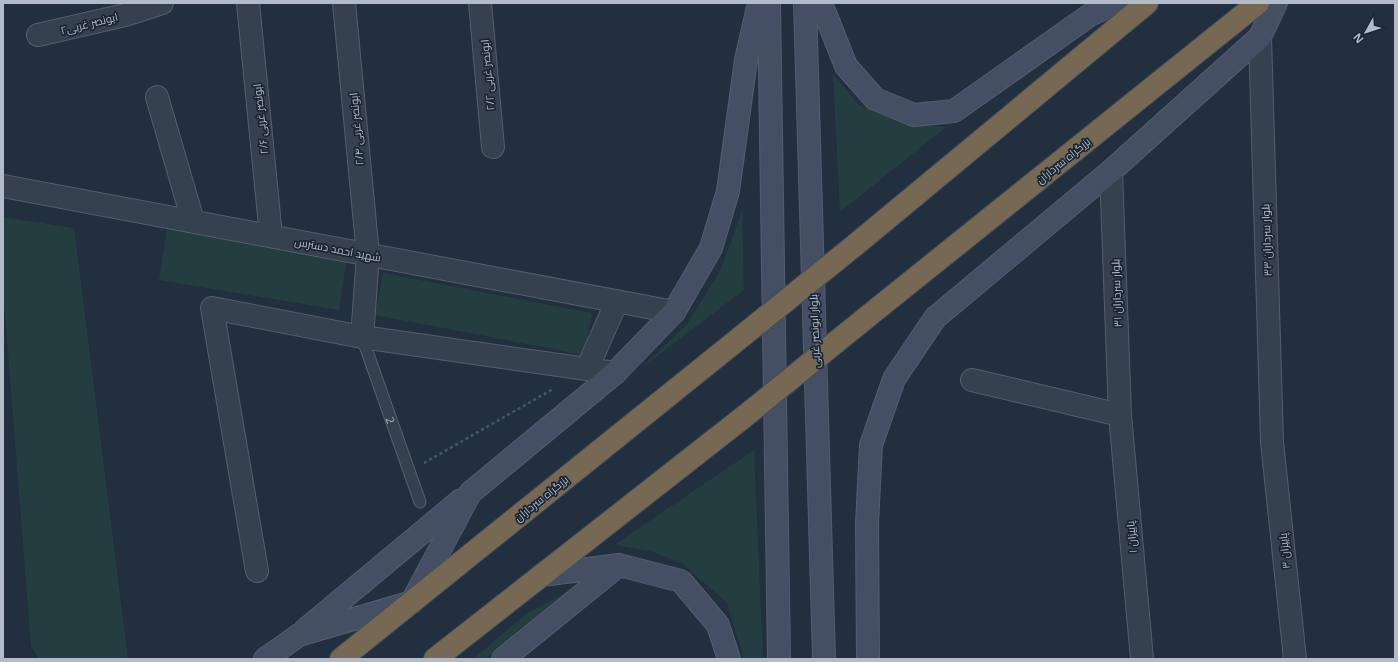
<svg xmlns="http://www.w3.org/2000/svg" width="1398" height="662" font-family="'Open Sans',Cairo,sans-serif">
  <style>
    .green { fill: #243d40 }
    .lines { fill: none; stroke-linecap: round; stroke-linejoin: round }
    .lane-casing { stroke: #545e6d; stroke-width: 13 }
    .street-casing { stroke: #545e6d; stroke-width: 24 }
    .secondary-casing { stroke: #545e6d; stroke-width: 24 }
    .highway-casing { stroke: #414b5a; stroke-width: 24 }
    .path { stroke: #425a5d; stroke-width: 2.5; stroke-dasharray: 3 3; stroke-linecap: butt }
    .lane { stroke: #36414f; stroke-width: 11 }
    .street { stroke: #36414f; stroke-width: 22 }
    .secondary { stroke: #444f63; stroke-width: 22 }
    .highway { stroke: #766853; stroke-width: 22 }
    .highway-bridge-casing { stroke: #414b5a; stroke-width: 24; stroke-linecap: butt }
    .highway-bridge { stroke: #766853; stroke-width: 22 }
    .labels { text-anchor: middle; dominant-baseline: central; stroke-width: 3.5; stroke-linejoin: round; paint-order: stroke }
    .street-label { font-size: 11px; fill: #b2bbca; stroke: #1b2634 }
  </style>
  <rect width="100%" height="100%" fill="#222f3f"/>
  <!-- green -->
  <path class="green" d="M833 74 860 106 902 123 946 127 840 212Z
    M742 211 744 290 639 370 688 323 721 269Z
    M3 217 74 228 128 659H39L31 646 3 289Z
    M167 228 347 258 339 310 159 280Z
    M383 273 592 313 584 355 375 315Z
    M754 450 763 659H744L727 603 682 563 650 551 614 545Z
    M564 594 485 659H473L527 613Z"/>
  <g class="lines">
    <defs>
      <g id="lane">
        <path id="s1" d="M362 337 420 502"/>
      </g>
      <path id="street" d="M248 3 271 236
        M344 3 368 255 362 337
        M480 3 493 147
        M38 35 125 15 162 3
        M1260 37 1272 442 1295 659
        M157 97 193 221
        M1111 171 1120 415 1142 659
        M3 186 674 312
        M587 369 617 301
        M972 380 1120 415
        M257 571 212 308 362 337 615 373"/>
      <path id="secondary" d="M769 3 779 659
        M805 3 824 659
        M821 3 846 66 875 99 914 115 954 111 1090 15 1115 3
        M542 575 619 565 681 581 718 625 729 659
        M305 630 461 500
        M265 659 299 635 412 602 470 493 615 373 674 312 711 248 728 191 746 60 759 3
        M503 659 619 565
        M868 659 867 524 871 445 894 379 935 318 1111 171 1260 37 1276 3"/>
      <path id="highway" d="M854 246 1147 3
        M867 317 1258 3
        M341 659 741 337
        M435 659 745 416"/>
    </defs>
    <!-- lane casing -->
    <use href="#lane" class="lane-casing"/>
    <!-- street casing -->
    <use href="#street" class="street-casing"/>
    <!-- secondary casing -->
    <use href="#secondary" class="secondary-casing"/>
    <!-- highway casing -->
    <use href="#highway" class="highway-casing"/>
    <!-- path -->
    <path class="path" d="M424 463 553 389"/>
    <!-- lane -->
    <use href="#lane" class="lane"/>
    <!-- street -->
    <use href="#street" class="street"/>
    <!-- secondary -->
    <use href="#secondary" class="secondary"/>
    <!-- highway -->
    <use href="#highway" class="highway"/>
    <defs>
      <path id="highway-bridge" d="M741 337 854 246
        M745 416 867 317"/>
    </defs>
    <!-- highway-bridge casing -->
    <use href="#highway-bridge" class="highway-bridge-casing"/>
    <!-- highway-bridge -->
    <use href="#highway-bridge" class="highway-bridge"/>
  </g>
  <g class="labels">
    <!-- street labels -->
    <g class="street-label">
      <text transform="translate(89 23) rotate(-14)">۲ابونصر غربی</text>
      <text transform="translate(487 75) rotate(-95)">ابونصر غربی ۲/۲</text>
      <text transform="translate(260 119) rotate(-96)">ابونصر غربی ۲/۶</text>
      <text transform="translate(356 129) rotate(-95)">ابونصر غربی ۲/۴</text>
      <text transform="translate(1063 160) rotate(-39)">بزرگراه سرداران</text>
      <text transform="translate(1266 240) rotate(-92)">بلوار سرداران ۳۳</text>
      <text transform="translate(338 249) rotate(11)">شهید احمد دسترس</text>
      <text transform="translate(1116 293) rotate(-92)">بلوار سرداران ۳۱</text>
      <text transform="translate(814 331) rotate(-92)">بلوار ابونصر غربی</text>
      <text stroke="none"><textPath href="#s1" startOffset="88">2</textPath></text>
      <text transform="translate(541 498) rotate(-39)">بزرگراه سرداران</text>
      <text transform="translate(1131 537) rotate(-95)">پاییزان ۱</text>
      <text transform="translate(1284 551) rotate(-96)">پاییزان ۳</text>
    </g>
  </g>
  <!-- border -->
  <rect width="1398" height="662" fill="none" stroke="#b2bbca" stroke-width="8"/>
  <!-- north arrow -->
  <g transform="translate(1366 32) rotate(231)" stroke="#1b2634" stroke-width="3" paint-order="stroke">
  <path d="M0-3L7 15L0 10L-7 15Z" fill="#b2bbca"/>
  <text y="-6" font-size="11" font-weight="bold" text-anchor="middle" fill="#b2bbca">N</text>
  </g>
</svg>
